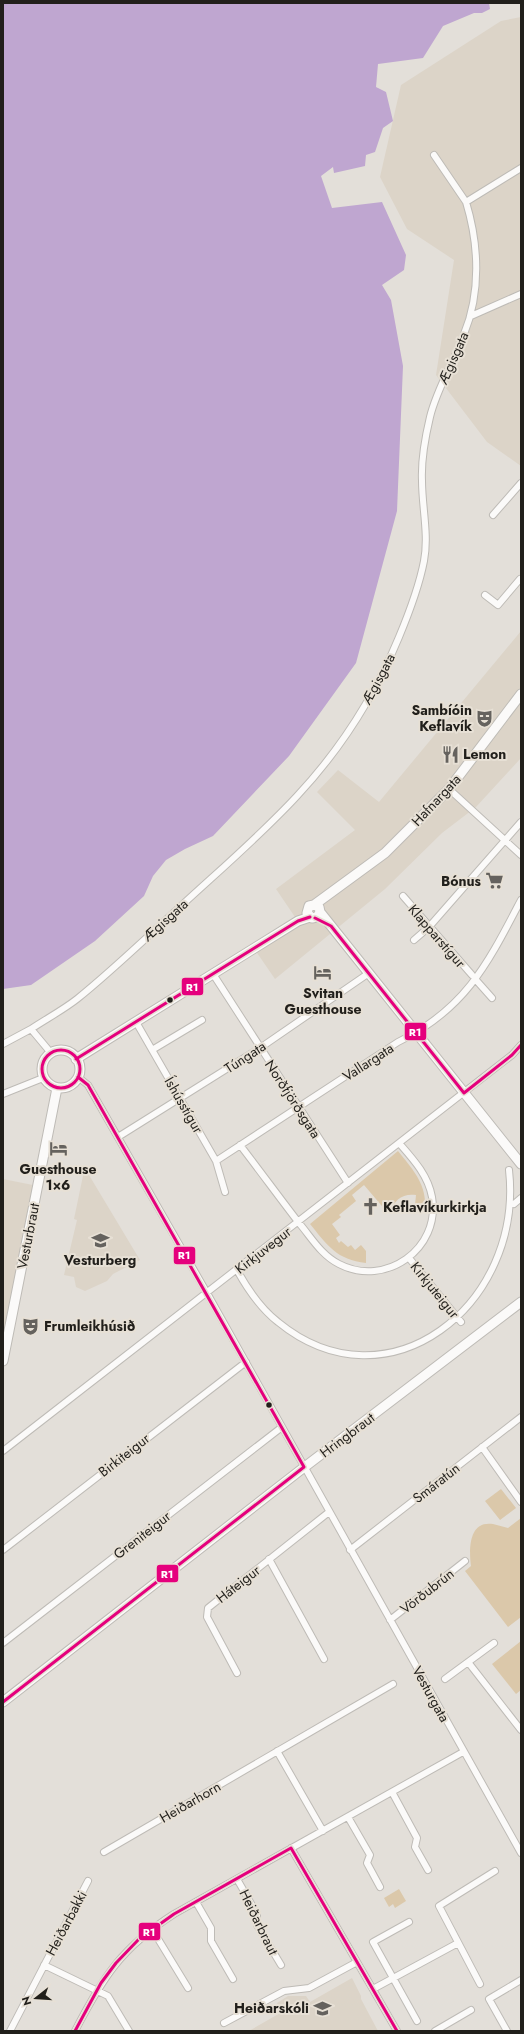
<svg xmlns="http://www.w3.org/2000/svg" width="524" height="2034" font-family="Jost,sans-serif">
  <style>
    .built { fill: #dcd4c8 }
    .green { fill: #dbc8aa }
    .water { fill: #bfa6d0 }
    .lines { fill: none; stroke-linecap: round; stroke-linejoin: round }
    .street-casing { stroke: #bebbb6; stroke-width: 8 }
    .secondary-casing { stroke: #bebbb6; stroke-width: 11 }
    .street { stroke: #fbfaf9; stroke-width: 6 }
    .secondary { stroke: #fbfaf9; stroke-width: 9 }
    .bus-1-casing { stroke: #e7e0d5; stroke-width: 6 }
    .bus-1 { stroke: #e5007d; stroke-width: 3 }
    .bus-dot { fill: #211f1b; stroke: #e7e0d5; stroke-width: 1.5 }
    .labels { text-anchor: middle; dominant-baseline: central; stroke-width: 4; stroke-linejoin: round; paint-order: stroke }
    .street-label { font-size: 14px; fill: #211f1b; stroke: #e7e0d5 }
    .poi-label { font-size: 14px; font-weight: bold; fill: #211f1b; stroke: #e7e0d5; text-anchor: end }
    .line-badge { stroke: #e7e0d5; stroke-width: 1.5 }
    .badge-label { font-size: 11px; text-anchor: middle; font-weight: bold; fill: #fff }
  </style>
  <rect width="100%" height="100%" fill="#e3dfd9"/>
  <!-- built -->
  <path class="built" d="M521 17V466L487 442 436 375 454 260 407 229 380 177 401 85 501 21Z
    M521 631V758L476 807 442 833 385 889 275 979 253 947 295 917 276 889 355 830 317 792 338 770 379 802Z
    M86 1170 140 1260 113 1274 107 1281 85 1291 76 1287 74 1277 64 1275 77 1220 74 1219 84 1171Z
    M3 1179 38 1186 3 1360Z
    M352 1978 361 1996V1999L378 2031H249L282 2012 277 2003 288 1996H306L310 2002Z"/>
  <!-- green -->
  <path class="green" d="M398 1151C413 1170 427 1184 425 1209L415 1205 416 1195C403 1193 393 1200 391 1213L387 1212 364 1185 352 1195 356 1201 339 1215 341 1217 332 1224 340 1235 336 1238 339 1243 341 1241 348 1247 351 1245 355 1250 361 1245 366 1251V1263C337 1260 327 1245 310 1224Z
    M501 1489 516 1508 500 1520 485 1501Z
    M521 1518V1617L508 1627 465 1571 471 1566C469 1551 468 1520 493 1524 498 1525 503 1527 508 1528Z
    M521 1641V1690L516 1694 492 1664Z
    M399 1889 406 1901 395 1908 393 1904 389 1907 384 1898Z"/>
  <!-- water -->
  <path class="water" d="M3 3H489L490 9 482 13H474L443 26 423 58 378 64 376 87 386 92 393 121 383 128 375 152 366 155 365 166 334 173 333 167 321 176 332 208 382 202 406 255 404 270 382 285 391 300 403 366 397 511 356 663 289 756 213 836 185 849 166 860 153 876 144 896 95 941 31 985 3 989Z"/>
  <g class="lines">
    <defs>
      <path id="street" d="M434 155 466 202 521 168
        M471 316 521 294
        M493 515 521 483
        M485 595 498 605 520 579
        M449 789 521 855
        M403 896 472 975
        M414 940 429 927 521 822
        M213 974 348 1183
        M476 980 492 998
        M136 1022 216 1161 225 1192
        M3 1044 31 1029
        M152 1050 202 1020
        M51 1053 31 1029C46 1019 63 1010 77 999 113 970 147 937 181 906 220 870 261 835 297 796 340 750 375 695 399 637 409 613 419 587 424 561 429 535 422 507 422 481 421 460 425 438 430 417 437 388 454 362 464 334 481 292 479 245 466 202
        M78 1077 88 1085 207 1293 521 1853
        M3 1094 43 1078
        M118 1137 260 1048 369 973
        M240 1145C260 1171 279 1197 299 1223 311 1237 321 1255 339 1264 385 1288 441 1249 432 1197 428 1175 413 1159 399 1143
        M216 1161 398 1042C466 1009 488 963 521 900
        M514 1204 521 1198
        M409 1258 461 1322
        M237 1270C248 1290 260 1308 278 1322 388 1412 524 1305 509 1170
        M482 1447 521 1502
        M3 1451 512 1055 521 1045
        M3 1550 246 1362
        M350 1550 521 1417
        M269 1559 324 1659
        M390 1620 465 1561
        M3 1643 282 1427
        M468 1662 521 1730
        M237 1673 207 1617 208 1608 329 1512
        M445 1679 494 1643
        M277 1751 323 1831
        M392 1792 417 1838 415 1847 428 1870
        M348 1817 370 1855 367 1863 380 1887
        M291 1848 397 2031
        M104 1852 393 1684
        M237 1879 257 1914V1925L281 1965
        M196 1902 211 1928V1941L233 1979
        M409 1922 373 1942 417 2021
        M152 1929 188 1988
        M44 1965 108 1996 129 2031
        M480 1984 439 1906 495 1871
        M373 1989 458 1943
        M224 2023 284 1991 309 1988 357 1962
        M10 2031 88 1881
        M75 2031C103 1977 122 1947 174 1914L463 1752
        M435 2031 471 2010
        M507 2031 489 1999 521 1980"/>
      <path id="secondary" d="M314 905 319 907 320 912 317 917 312 918 307 913 309 906 314 905 385 853 449 789 521 694
        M320 912 521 1164
        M42 1069a19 19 0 1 1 38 0a19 19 0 1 1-38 0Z
        M76 1059 298 921 310 917
        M3 1361 57 1088
        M3 1702 298 1472 521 1302"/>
    </defs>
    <!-- street casing -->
    <use href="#street" class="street-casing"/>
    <!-- secondary casing -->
    <use href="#secondary" class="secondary-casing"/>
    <!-- street -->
    <use href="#street" class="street"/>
    <!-- secondary -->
    <use href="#secondary" class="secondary"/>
    <defs>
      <path id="bus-1" d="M315 918 331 926 464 1093 512 1055 521 1045
        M42 1069a19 19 0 1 1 38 0a19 19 0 1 1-38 0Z
        M76 1059 298 921 310 917
        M3 1702 304 1467 88 1085 78 1077
        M75 2031 101 1983 116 1963 139 1939 174 1914 291 1848 397 2031"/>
    </defs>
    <!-- bus-1 casing -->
    <use href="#bus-1" class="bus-1-casing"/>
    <!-- bus-1 -->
    <use href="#bus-1" class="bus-1"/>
  </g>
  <!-- icons -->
  <defs>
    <symbol id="theatre-bare" viewBox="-9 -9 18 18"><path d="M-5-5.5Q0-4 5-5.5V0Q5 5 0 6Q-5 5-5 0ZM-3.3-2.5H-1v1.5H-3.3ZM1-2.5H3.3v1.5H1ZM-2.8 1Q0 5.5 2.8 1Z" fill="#65625e" stroke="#e7e0d5" stroke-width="2.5" paint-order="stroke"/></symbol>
    <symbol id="restaurant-bare" viewBox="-9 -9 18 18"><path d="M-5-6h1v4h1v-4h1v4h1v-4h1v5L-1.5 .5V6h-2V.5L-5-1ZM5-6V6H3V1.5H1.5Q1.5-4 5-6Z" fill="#65625e" stroke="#e7e0d5" stroke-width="2.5" paint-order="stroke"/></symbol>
    <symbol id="supermarket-bare" viewBox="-9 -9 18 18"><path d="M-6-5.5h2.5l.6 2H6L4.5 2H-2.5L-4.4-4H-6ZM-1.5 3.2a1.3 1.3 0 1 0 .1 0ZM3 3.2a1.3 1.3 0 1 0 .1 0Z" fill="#65625e" stroke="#e7e0d5" stroke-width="2.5" paint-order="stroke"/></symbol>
    <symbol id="hotel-bare" viewBox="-9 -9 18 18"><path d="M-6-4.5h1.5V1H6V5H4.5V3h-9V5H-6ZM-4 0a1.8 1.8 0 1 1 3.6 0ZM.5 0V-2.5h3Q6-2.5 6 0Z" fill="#65625e" stroke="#e7e0d5" stroke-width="2.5" paint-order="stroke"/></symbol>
    <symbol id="church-bare" viewBox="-9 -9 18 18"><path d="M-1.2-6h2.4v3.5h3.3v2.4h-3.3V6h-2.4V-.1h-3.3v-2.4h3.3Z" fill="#65625e" stroke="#e7e0d5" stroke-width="2.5" paint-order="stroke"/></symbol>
    <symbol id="school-bare" viewBox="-9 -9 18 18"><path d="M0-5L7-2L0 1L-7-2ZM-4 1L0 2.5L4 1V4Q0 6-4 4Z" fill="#65625e" stroke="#e7e0d5" stroke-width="2.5" paint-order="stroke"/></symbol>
  </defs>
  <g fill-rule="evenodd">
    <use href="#theatre-bare" x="472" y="706" width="25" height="25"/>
    <use href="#restaurant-bare" x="438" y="742" width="25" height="25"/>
    <use href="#supermarket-bare" x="482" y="868" width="25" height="25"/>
    <use href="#hotel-bare" x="310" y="960" width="25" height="25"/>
    <use href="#hotel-bare" x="46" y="1136" width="25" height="25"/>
    <use href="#church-bare" x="358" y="1194" width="25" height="25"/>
    <use href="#school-bare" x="88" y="1228" width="25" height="25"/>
    <use href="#theatre-bare" x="18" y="1314" width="25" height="25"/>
    <use href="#school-bare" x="310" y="1996" width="25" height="25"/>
  </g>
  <!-- markers -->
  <g class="bus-dot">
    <circle cx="170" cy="1000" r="3.5"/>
    <circle cx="269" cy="1405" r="3.5"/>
  </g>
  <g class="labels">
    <!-- street labels -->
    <g class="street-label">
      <text transform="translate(453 358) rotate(-66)">Ægisgata</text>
      <text transform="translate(378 679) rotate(-62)">Ægisgata</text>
      <text transform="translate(436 800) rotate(-47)">Hafnargata</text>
      <text transform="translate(165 920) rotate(-42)">Ægisgata</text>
      <text transform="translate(437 936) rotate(49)">Klapparstígur</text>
      <text transform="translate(245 1057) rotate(-33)">Túngata</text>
      <text transform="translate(368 1062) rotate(-33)">Vallargata</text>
      <text transform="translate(293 1099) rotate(57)">Norðfjörðsgata</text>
      <text transform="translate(184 1105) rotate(60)">Íshússtígur</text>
      <text transform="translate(28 1236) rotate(-79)">Vesturbraut</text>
      <text transform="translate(263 1250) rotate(-38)">Kirkjuvegur</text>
      <text transform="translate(435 1290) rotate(51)">Kirkjuteigur</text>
      <text transform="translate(347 1435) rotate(-37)">Hringbraut</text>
      <text transform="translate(124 1455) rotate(-38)">Birkiteigur</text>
      <text transform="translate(436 1483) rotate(-38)">Smáratún</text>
      <text transform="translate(142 1535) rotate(-38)">Greniteigur</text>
      <text transform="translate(238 1584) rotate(-38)">Háteigur</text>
      <text transform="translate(427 1591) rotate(-38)">Vörðubrún</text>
      <text transform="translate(431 1694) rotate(61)">Vesturgata</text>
      <text transform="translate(190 1802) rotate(-30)">Heiðarhorn</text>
      <text transform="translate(259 1922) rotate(64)">Heiðarbraut</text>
      <text transform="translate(66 1923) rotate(-62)">Heiðarbakki</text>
    </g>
    <!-- poi labels -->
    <g class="poi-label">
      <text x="472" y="710">Sambíóin<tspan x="472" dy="16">Keflavík</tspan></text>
      <text x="463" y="754" text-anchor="start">Lemon</text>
      <text x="481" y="881">Bónus</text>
      <text x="323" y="993" text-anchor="middle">Svitan<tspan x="323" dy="16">Guesthouse</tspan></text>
      <text x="58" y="1169" text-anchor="middle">Guesthouse<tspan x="58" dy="16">1×6</tspan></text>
      <text x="383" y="1207" text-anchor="start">Keflavíkurkirkja</text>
      <text x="100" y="1260" text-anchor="middle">Vesturberg</text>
      <text x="44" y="1326" text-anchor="start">Frumleikhúsið</text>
      <text x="309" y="2008">Heiðarskóli</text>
    </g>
  </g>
  <g class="line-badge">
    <rect x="181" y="977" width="23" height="19" rx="4" fill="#e5007d"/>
    <rect x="404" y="1022" width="23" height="19" rx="4" fill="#e5007d"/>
    <rect x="173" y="1246" width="23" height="19" rx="4" fill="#e5007d"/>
    <rect x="156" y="1564" width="23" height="19" rx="4" fill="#e5007d"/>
    <rect x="138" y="1922" width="23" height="19" rx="4" fill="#e5007d"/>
  </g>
  <g class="badge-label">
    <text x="192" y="991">R1</text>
    <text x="415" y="1036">R1</text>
    <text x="184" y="1259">R1</text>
    <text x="167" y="1578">R1</text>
    <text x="149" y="1936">R1</text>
  </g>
  <!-- border -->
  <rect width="524" height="2034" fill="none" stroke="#211f1b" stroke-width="8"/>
  <!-- north arrow -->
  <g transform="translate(36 1998) rotate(253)" stroke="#e7e0d5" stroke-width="3" paint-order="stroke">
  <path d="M0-3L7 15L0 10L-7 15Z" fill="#211f1b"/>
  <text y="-6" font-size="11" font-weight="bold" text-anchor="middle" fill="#211f1b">N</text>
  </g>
</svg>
